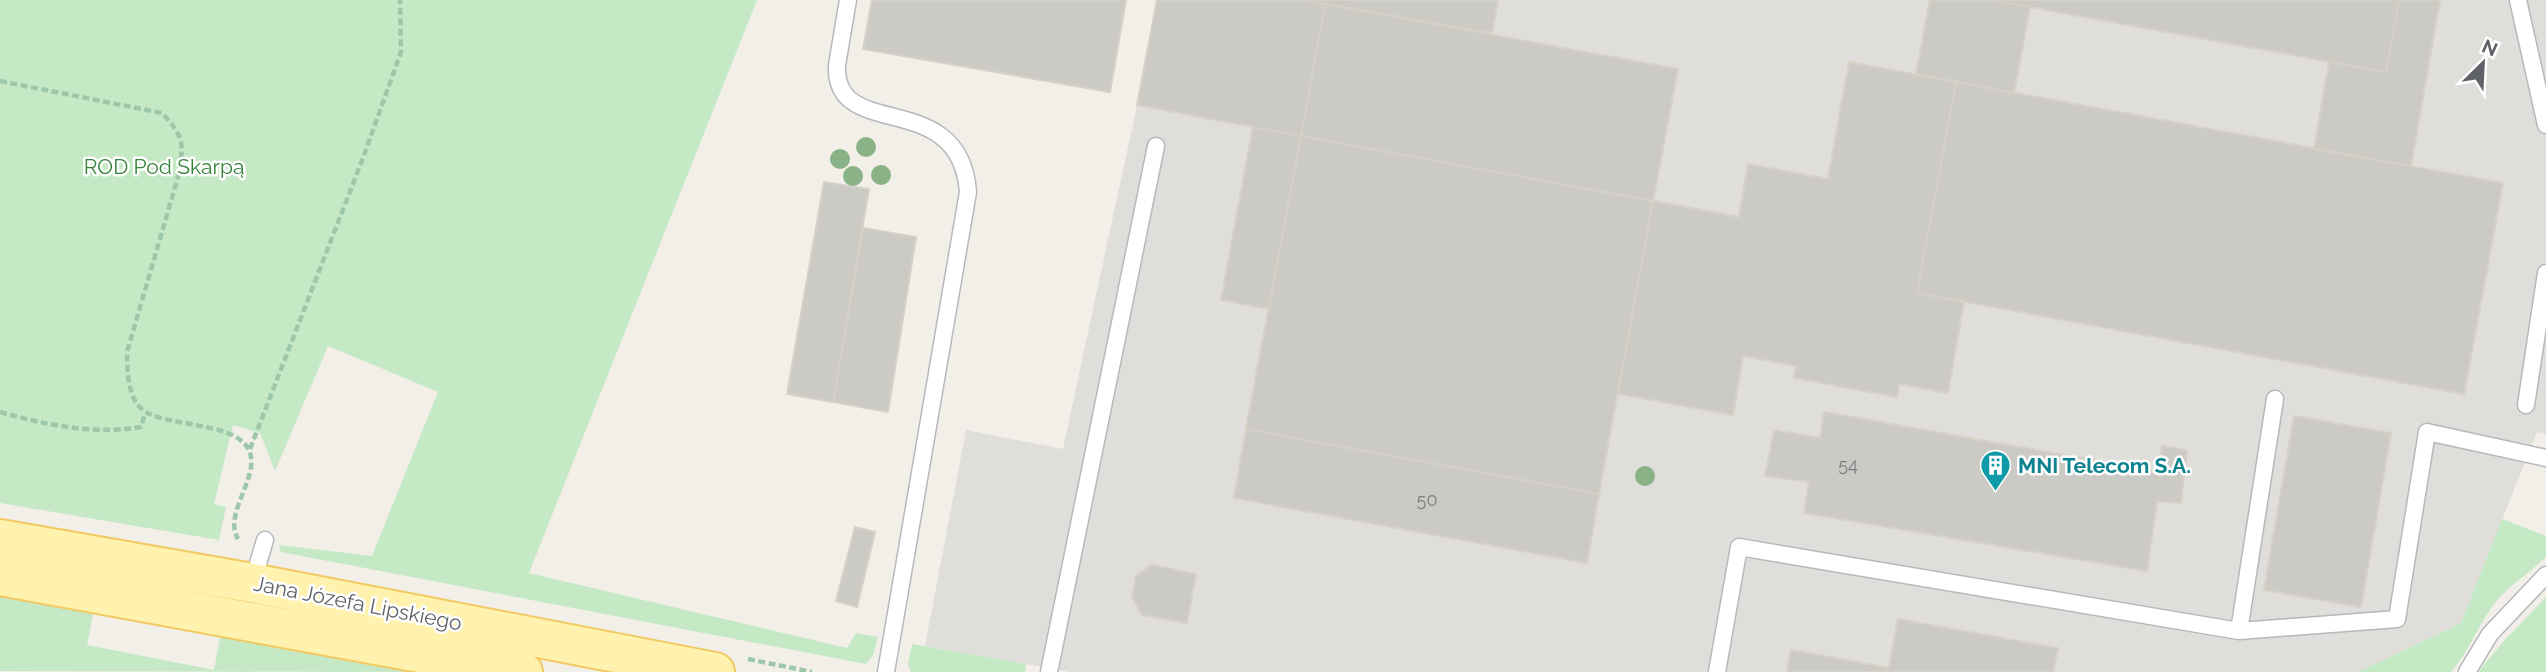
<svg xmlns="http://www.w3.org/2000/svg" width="2546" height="672" font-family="Raleway,sans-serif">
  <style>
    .industrial { fill: #e0deda }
    .green { fill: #c5e8c5 }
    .building { fill: #cccac5; stroke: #d6d1c6; stroke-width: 2 }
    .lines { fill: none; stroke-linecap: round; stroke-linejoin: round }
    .lane-casing { stroke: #b5b8bc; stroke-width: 19 }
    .primary-casing { stroke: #f2c960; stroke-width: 42 }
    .path { stroke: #9cc7a9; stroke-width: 4.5; stroke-dasharray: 7 3.5; stroke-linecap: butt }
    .lane { stroke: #fff; stroke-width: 16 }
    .primary { stroke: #fff2af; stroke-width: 38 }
    .tree { fill: #89b387 }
    .labels { text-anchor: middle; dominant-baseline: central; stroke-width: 5; stroke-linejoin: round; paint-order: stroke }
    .number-label { font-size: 18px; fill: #7a7d7f }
    .park-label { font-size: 21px; fill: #348238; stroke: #fff }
    .culture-label { font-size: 21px; font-weight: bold; fill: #0d838f; stroke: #fff; text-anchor: start }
    .street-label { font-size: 21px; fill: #5f6368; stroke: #fff }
  </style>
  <rect width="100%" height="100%" fill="#f1efe8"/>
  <!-- industrial -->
  <path class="industrial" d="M1157 0H2546V434L2537 432 2461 623 2358 672H1070L925 646 966 430 1063 449 1137 105Z"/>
  <!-- green -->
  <path class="green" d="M0 0H757L529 573 847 648 856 633 878 637 873 655 866 664 281 552 279 545 372 556 438 392 328 346 275 471 260 433 233 425 214 504 226 507 219 540 0 503Z
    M2502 519 2546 536V556C2532 572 2514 582 2500 597 2480 619 2471 649 2451 672H2358L2461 623Z
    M0 592 94 609 87 645 214 670 221 632 409 667 408 672 0 671Z
    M2546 597V672H2478L2503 642Z
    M912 644 1026 664 1025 672H911L908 664Z"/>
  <!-- building -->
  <path class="building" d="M872 0H1126L1110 92 863 49Z
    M1157 0H1304L1325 4 1301 136 1137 105Z
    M1304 0H1498L1492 33Z
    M1930 0H1991L2030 7 2014 93 1916 74Z
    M1991 0H2399L2386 72Z
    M2399 0H2440L2411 166 2314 149 2329 62 2386 72Z
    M1325 4 1678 69 1653 201 1301 136Z
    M1849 62 1956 82 1917 293 1964 302 1948 393 1899 384 1897 397 1794 378 1796 366 1743 356 1733 415 1618 394 1653 201 1739 217 1748 164 1828 179Z
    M1956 82 2503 183 2464 394 1917 293Z
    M1253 127 1301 136 1269 309 1221 300Z
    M1301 136 1653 201 1599 494 1246 429Z
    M824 182 869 189 833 402 787 394Z
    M863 228 916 237 888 412 833 402Z
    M1824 412 2159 472 2162 446 2187 450 2181 503 2157 501 2147 571 1804 513 1809 482 1765 476 1774 430 1820 438Z
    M2294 416 2391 433 2361 607 2264 590Z
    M1246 429 1599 494 1587 563 1234 498Z
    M855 527 875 532 857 607 836 601Z
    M1152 565 1196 574 1187 623 1142 615 1132 597 1136 576Z
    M1898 619 2058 648 2053 672H1787L1791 650 1889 668Z"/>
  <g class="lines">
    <defs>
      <path id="lane" d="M848 0 837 65C833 144 960 85 968 192L886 672
        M2518 0 2546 125
        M2526 405 2546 273
        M252 584 265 540
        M2239 631 2397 619 2427 432 2546 458
        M1049 672 1156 146
        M1717 672 1739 547 2239 631 2275 399
        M2467 672 2490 634 2546 575"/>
      <path id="primary" d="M0 539 252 583 715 672
        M0 576 523 672"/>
    </defs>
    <!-- lane casing -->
    <use href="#lane" class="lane-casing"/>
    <!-- primary casing -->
    <use href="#primary" class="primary-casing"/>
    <!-- path -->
    <path class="path" d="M0 81 162 113C185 138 184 144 178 177L127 352C127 425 150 414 210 428 221 430 236 435 244 443 269 469 221 511 238 539
      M0 412C47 425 93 435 141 427L145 413
      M250 449 363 158 401 52 400 0
      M748 659 812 672"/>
    <!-- lane -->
    <use href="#lane" class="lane"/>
    <!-- primary -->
    <use href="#primary" class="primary"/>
  </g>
  <!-- trees -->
  <g class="tree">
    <circle cx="866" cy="147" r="10"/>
    <circle cx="840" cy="159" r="10"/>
    <circle cx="881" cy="175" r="10"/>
    <circle cx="853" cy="176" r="10"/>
    <circle cx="1645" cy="476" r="10"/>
  </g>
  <!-- icons -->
  <defs>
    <symbol id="building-pin" viewBox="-11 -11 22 30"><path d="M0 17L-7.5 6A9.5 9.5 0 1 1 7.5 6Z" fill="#0f9aa8" stroke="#fff"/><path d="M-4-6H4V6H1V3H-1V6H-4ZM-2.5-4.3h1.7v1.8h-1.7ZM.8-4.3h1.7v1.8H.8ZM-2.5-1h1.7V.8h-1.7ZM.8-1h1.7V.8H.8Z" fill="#fff"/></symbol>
  </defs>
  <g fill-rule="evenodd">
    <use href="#building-pin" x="1978" y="448" width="35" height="47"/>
  </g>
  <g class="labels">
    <!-- number labels -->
    <g class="number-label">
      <text x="1848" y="464">54</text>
      <text x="1427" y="499">50</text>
    </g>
    <!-- park labels -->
    <g class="park-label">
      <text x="164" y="166">ROD Pod Skarpą</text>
    </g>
    <!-- culture labels -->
    <g class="culture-label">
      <text x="2018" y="465">MNI Telecom S.A.</text>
    </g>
    <!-- street labels -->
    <g class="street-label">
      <text transform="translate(358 603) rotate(11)">Jana Józefa Lipskiego</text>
    </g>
  </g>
  <!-- north arrow -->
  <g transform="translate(2483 63) rotate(24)" stroke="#ffffff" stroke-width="5" paint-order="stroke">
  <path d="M0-5L12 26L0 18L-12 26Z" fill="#5f6368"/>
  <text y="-10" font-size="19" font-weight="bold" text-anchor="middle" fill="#5f6368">N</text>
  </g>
</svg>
